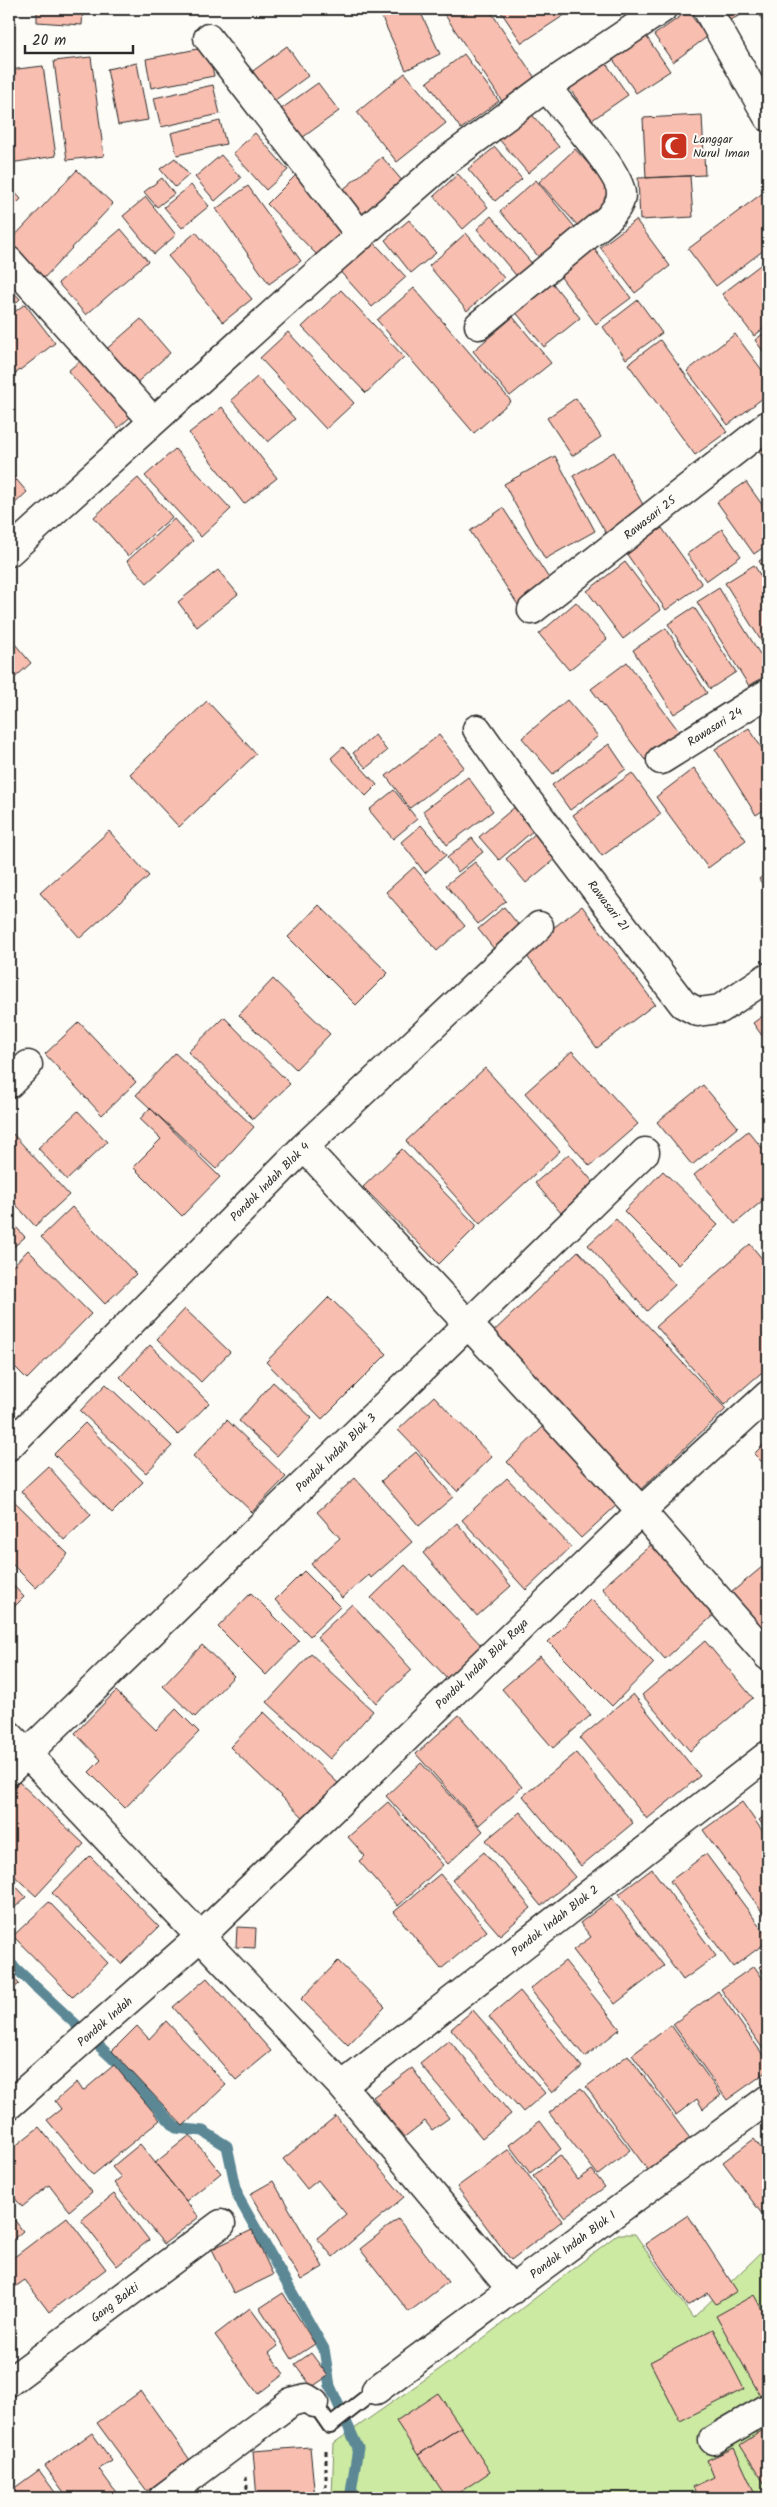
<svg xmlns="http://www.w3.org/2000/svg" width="777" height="2507" font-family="Kalam,sans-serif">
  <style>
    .green { fill: #cceaa2; stroke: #7c8a66 }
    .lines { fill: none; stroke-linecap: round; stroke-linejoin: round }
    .stream { stroke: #5b8895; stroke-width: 11 }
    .building { fill: #f8beb0; stroke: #2b2b2b }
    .lane-casing { stroke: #2b2b2b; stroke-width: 18 }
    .street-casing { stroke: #2b2b2b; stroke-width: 31 }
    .secondary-casing { stroke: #2b2b2b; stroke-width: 31 }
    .path { stroke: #2b2b2b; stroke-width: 3; stroke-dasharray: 4 4; stroke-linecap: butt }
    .lane { stroke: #fdfcf7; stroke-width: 14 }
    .street { stroke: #fdfcf7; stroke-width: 28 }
    .secondary { stroke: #fdfcf7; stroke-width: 28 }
    .labels { text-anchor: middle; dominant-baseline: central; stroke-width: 4; stroke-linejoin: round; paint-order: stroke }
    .poi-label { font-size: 12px; fill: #2b2b2b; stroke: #fdfcf7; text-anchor: start }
    .street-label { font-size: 12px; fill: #2b2b2b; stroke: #fdfcf7 }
  </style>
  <rect width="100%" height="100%" fill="#fdfcf7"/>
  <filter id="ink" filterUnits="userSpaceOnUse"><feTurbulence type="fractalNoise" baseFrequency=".02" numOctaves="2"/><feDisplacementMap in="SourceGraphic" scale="10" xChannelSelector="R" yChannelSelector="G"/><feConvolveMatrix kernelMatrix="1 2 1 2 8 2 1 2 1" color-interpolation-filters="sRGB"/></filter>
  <g filter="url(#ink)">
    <!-- green -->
    <path class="green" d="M618 2234H635L693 2318 768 2246V2498H332L334 2443 477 2343Z"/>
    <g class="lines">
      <!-- stream -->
      <path class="stream" d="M9 1962 113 2059 176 2128 203 2131 227 2146 238 2197 324 2349 330 2386 358 2448 350 2498"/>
    </g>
    <!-- building -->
    <path class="building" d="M37 9H83L82 25 37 22Z
      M378 9H425L420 11 440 54 406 70Z
      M441 9H489L535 78 502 101Z
      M499 9H563L566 14 522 43Z
      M725 9H754L730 20Z
      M757 9H768V26L766 27Z
      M688 11 707 37 673 62 654 35Z
      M644 33 670 71 636 93 610 55Z
      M287 46 308 76 267 106 246 76Z
      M208 47 214 76 151 88 146 59Z
      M464 54 499 101 461 129 427 82Z
      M91 57 104 156 67 160 54 61Z
      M603 59 628 95 592 120 567 85Z
      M137 63 148 120 118 125 107 69Z
      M43 66 56 156 10 163 9 70Z
      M405 73 446 123 397 162 357 112Z
      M318 83 339 111 295 143 274 114Z
      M213 85 220 114 161 127 154 98Z
      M529 111 559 147 528 173 497 137Z
      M702 115 705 175 646 178 643 118Z
      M220 121 226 144 177 155 171 133Z
      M255 133 288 170 266 190 233 153Z
      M495 147 522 179 495 201 468 169Z
      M575 149 615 193 578 226 539 182Z
      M221 155 241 178 215 201 195 177Z
      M382 157 404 183 362 218 340 192Z
      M175 158 189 175 175 187 160 169Z
      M77 170 113 204 44 278 9 245V242Z
      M297 174 351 229 320 258 267 204Z
      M458 174 488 207 463 229 434 196Z
      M690 176 693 217 640 220 638 178Z
      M162 178 174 194 157 207 144 192Z
      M536 180 578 231 542 261 500 211Z
      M191 185 209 206 182 228 164 207Z
      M9 186 21 199 9 211Z
      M248 186 301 261 269 284 216 209Z
      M768 189V247L716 286 688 249Z
      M146 197 176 235 154 254 123 216Z
      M491 216 535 267 520 280 477 229Z
      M409 220 436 253 411 273 385 240Z
      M636 220 670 266 635 293 600 247Z
      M121 229 148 261 86 315 58 283Z
      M196 232 252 299 223 322 168 256Z
      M466 233 504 278 467 311 429 266Z
      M368 236 406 277 372 307 335 266Z
      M592 246 631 298 596 324 557 272Z
      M768 259V325L754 336 722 294Z
      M550 280 580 318 544 347 514 310Z
      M9 287 20 299 9 309Z
      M414 288 511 401 474 433 377 320Z
      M341 290 404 357 366 393 302 327Z
      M638 300 662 333 626 359 603 327Z
      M25 304 55 343 11 377 9 374V316Z
      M513 317 551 363 510 396 473 351Z
      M141 319 170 353 133 386 103 352Z
      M768 330V358L755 340Z
      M288 332 354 403 326 429 260 358Z
      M735 334 768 378V394L728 425 687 371Z
      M660 340 727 432 695 455 628 364Z
      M87 355 136 412 118 428 68 371Z
      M257 377 295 419 268 442 231 400Z
      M576 398 601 437 572 456 547 418Z
      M222 407 277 478 244 504 189 433Z
      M768 439V465L756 447Z
      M175 449 231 509 201 537 145 476Z
      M614 452 647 512 607 535 573 476Z
      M555 456 595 531 545 559 504 484Z
      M9 471 27 492 9 509Z
      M138 478 172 517 128 556 94 517Z
      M746 482 768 513V544L754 554 717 502Z
      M503 508 552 583 518 605 470 531Z
      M174 519 193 541 147 583 127 561Z
      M662 528 702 584 666 610 626 553Z
      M722 529 741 556 706 581 687 554Z
      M768 555V576L759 561Z
      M625 562 661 610 623 639 587 591Z
      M754 565 768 588V652L725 583Z
      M218 570 238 594 197 627 178 602Z
      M719 588 768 667V674L749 686 697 602Z
      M576 602 607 639 569 670 539 634Z
      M694 607 736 672 710 689 668 624Z
      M666 628 707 693 674 714 633 650Z
      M9 637 31 663 9 683Z
      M627 662 681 734 645 760 591 689Z
      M567 700 598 736 553 774 522 738Z
      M207 701 256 754 179 827 130 774Z
      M749 728 768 758V807L756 815 715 749Z
      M375 735 387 751 366 768 353 753Z
      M439 735 464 767 410 808 386 776Z
      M609 744 626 769 570 810 552 785Z
      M343 747 377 785 366 796 331 758Z
      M694 768 746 840 708 868 656 797Z
      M632 773 661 814 602 856 573 815Z
      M468 777 493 811 447 845 423 811Z
      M394 790 417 819 393 839 369 810Z
      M516 806 535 829 499 860 479 837Z
      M421 825 446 855 425 873 401 842Z
      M109 831 149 876 80 938 40 893Z
      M536 833 556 858 526 883 506 859Z
      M472 838 483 852 458 872 447 858Z
      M475 862 506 901 478 924 446 885Z
      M414 867 465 926 437 951 386 892Z
      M768 871V892L759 879Z
      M319 905 388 973 356 1005 288 937Z
      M582 906 655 1004 597 1048 523 951Z
      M504 907 525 933 499 955 478 929Z
      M273 979 330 1034 296 1069 239 1015Z
      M768 1012V1044L753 1023Z
      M224 1017 290 1084 253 1119 188 1052Z
      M79 1022 136 1082 102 1115 45 1054Z
      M572 1051 638 1124 590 1166 525 1093Z
      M175 1053 254 1127 216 1169 136 1095Z
      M485 1068 560 1151 480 1224 406 1141Z
      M703 1085 738 1127 692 1165 657 1122Z
      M150 1108 220 1177 182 1216 133 1167 161 1139 140 1119Z
      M78 1111 107 1142 67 1180 38 1148Z
      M748 1131 768 1155V1196L735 1224 694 1175Z
      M13 1134 69 1195 35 1226 9 1197V1138Z
      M402 1149 477 1226 439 1264 363 1187Z
      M569 1154 594 1183 561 1213 535 1183Z
      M663 1171 718 1225 678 1265 624 1211Z
      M72 1207 136 1274 105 1304 41 1237Z
      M9 1219 25 1237 9 1251Z
      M616 1219 675 1285 647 1311 588 1245Z
      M750 1244 768 1266V1367L724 1405 656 1326Z
      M28 1250 91 1314 27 1379 9 1361V1270Z
      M578 1251 726 1409 638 1492 490 1335Z
      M329 1297 387 1354 322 1419 266 1362Z
      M185 1309 230 1352 201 1382 157 1339Z
      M150 1345 209 1403 178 1435 120 1377Z
      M273 1382 312 1418 277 1456 239 1421Z
      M106 1384 172 1446 146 1473 80 1411Z
      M434 1396 492 1457 457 1491 398 1430Z
      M227 1420 286 1477 252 1512 193 1456Z
      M85 1423 143 1482 112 1513 54 1454Z
      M546 1424 620 1502 581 1538 507 1462Z
      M768 1440V1468L754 1454Z
      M416 1452 453 1497 419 1526 381 1481Z
      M48 1466 91 1515 64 1540 21 1491Z
      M355 1478 412 1542 371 1578 369 1575 342 1598 311 1564 340 1538 317 1512Z
      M507 1478 571 1547 526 1590 462 1520Z
      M9 1496 68 1554 36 1588 9 1561Z
      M457 1523 511 1586 477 1616 423 1553Z
      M654 1542 717 1612 665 1659 602 1588Z
      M768 1562V1644L726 1597Z
      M405 1565 482 1646 448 1679 371 1598Z
      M304 1571 340 1607 310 1636 275 1600Z
      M9 1581 24 1597 9 1612Z
      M251 1593 299 1641 266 1675 218 1627Z
      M591 1599 654 1663 612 1706 548 1642Z
      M352 1604 412 1670 376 1703 317 1637Z
      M705 1641 753 1698 690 1751 642 1695Z
      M202 1645 234 1676 195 1717 163 1686Z
      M311 1654 373 1711 330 1759 267 1702Z
      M540 1656 591 1715 553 1748 502 1689Z
      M116 1691 156 1730 176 1709 199 1732 125 1808 89 1772 101 1760 75 1733Z
      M633 1694 700 1776 647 1819 580 1738Z
      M264 1712 338 1783 304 1818 230 1747Z
      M459 1715 522 1787 479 1825 416 1754Z
      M576 1753 633 1823 581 1866 523 1796Z
      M421 1763 483 1831 448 1864 386 1796Z
      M19 1782 84 1844 36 1896 9 1871V1793Z
      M388 1802 443 1865 398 1906 359 1861 365 1856 348 1837Z
      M742 1802 768 1839V1920L703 1830Z
      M520 1812 575 1877 541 1906 486 1840Z
      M768 1813V1832L759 1820Z
      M484 1852 531 1908 500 1935 452 1880Z
      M706 1854 768 1937V1941L733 1967 670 1881Z
      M90 1856 159 1927 121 1964 52 1893Z
      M652 1869 716 1956 683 1980 619 1894Z
      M440 1874 487 1931 441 1969 394 1912Z
      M9 1879 26 1897 9 1913Z
      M612 1898 664 1966 615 2004 573 1950 591 1937 580 1923Z
      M49 1902 108 1963 73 1997 13 1936Z
      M237 1927 256 1928 255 1948 236 1947Z
      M768 1960V1979L759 1967Z
      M338 1961 385 2007 348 2045 301 1999Z
      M565 1961 620 2029 585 2057 530 1989Z
      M754 1966 768 1986V2056L721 1989Z
      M9 1972 19 1984 9 1992Z
      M207 1978 271 2051 236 2080 173 2007Z
      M520 1991 582 2067 552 2093 489 2017Z
      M718 1991 768 2062V2071L727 2100 673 2024Z
      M473 2010 545 2093 523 2112 451 2029Z
      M166 2021 226 2085 183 2126 112 2051 137 2026 149 2039Z
      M671 2025 721 2095 703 2109 697 2099 676 2115 632 2055Z
      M449 2040 511 2114 482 2138 420 2064Z
      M628 2055 692 2141 650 2173 586 2087Z
      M114 2065 160 2120 93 2175 47 2120 61 2109 55 2101 77 2082 83 2091Z
      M412 2068 449 2118 432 2130 425 2121 403 2138 373 2097Z
      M581 2088 630 2150 598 2175 549 2113Z
      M336 2116 404 2197 333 2257 317 2238 346 2214 318 2180 307 2189 283 2159Z
      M540 2121 561 2149 530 2173 509 2145Z
      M39 2127 92 2192 69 2211 49 2185 22 2207 9 2191V2151Z
      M190 2135 221 2173 186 2201 155 2163Z
      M754 2139 768 2157V2222L723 2162Z
      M140 2144 199 2217 164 2244 114 2183 121 2177 112 2167Z
      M509 2149 562 2221 511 2260 457 2187Z
      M560 2155 578 2180 592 2170 605 2187 564 2217 533 2176Z
      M273 2181 323 2267 301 2280 250 2194Z
      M114 2194 149 2240 117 2266 81 2220Z
      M9 2213 23 2231 9 2243Z
      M688 2215 737 2291 716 2304 708 2293 687 2306 645 2244Z
      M67 2217 106 2269 49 2312 25 2280 12 2289 9 2284V2261Z
      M398 2219 448 2282 409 2312 360 2249Z
      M252 2230 273 2275 234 2294 212 2249Z
      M283 2293 315 2344 292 2359 260 2308Z
      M754 2295 768 2321V2390L760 2395 716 2316Z
      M250 2308 278 2346 269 2353 284 2374 258 2394 215 2335Z
      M713 2329 744 2389 680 2421 650 2362Z
      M311 2353 328 2376 312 2387 295 2364Z
      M141 2391 190 2460 147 2491 97 2423Z
      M438 2393 461 2427 418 2455 396 2421Z
      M461 2427 490 2472 451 2498H447L418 2455Z
      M766 2428 768 2430V2489L740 2445Z
      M92 2433 112 2461 99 2469 120 2498H68L45 2466Z
      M310 2447 315 2498H257L253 2451Z
      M734 2448 757 2498H699L693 2487 714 2477 707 2460Z
      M39 2470 59 2498H12L9 2492Z"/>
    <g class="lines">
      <defs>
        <path id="lane" d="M314 2403 330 2426 376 2390"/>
        <path id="street" d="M208 38 361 236
          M9 261 153 421
          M479 325 609 218C614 211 621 204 621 194 622 173 561 107 546 87
          M9 552 322 269 446 161 546 87 662 9
          M532 610 768 425
          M477 729 525 797 683 1004 698 1012 720 1009 768 977
          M661 760 768 693
          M9 1084 28 1065
          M304 1147 641 1511 768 1656
          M9 1446 304 1147 539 926
          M9 1735 342 2086 512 2290
          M9 1771 645 1152
          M342 2086 768 1755
          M9 2105 200 1937 641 1511 768 1395
          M9 2382 221 2224
          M376 2390 768 2099
          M713 2440 768 2408
          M163 2498 291 2402 306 2398 314 2403"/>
        <path id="secondary" d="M707 9 768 117"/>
      </defs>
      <!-- lane casing -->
      <use href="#lane" class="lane-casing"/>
      <!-- street casing -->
      <use href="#street" class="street-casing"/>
      <!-- secondary casing -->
      <use href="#secondary" class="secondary-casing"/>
      <!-- path -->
      <path class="path" d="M326 2451V2498
        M246 2477 248 2498"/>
      <!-- lane -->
      <use href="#lane" class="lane"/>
      <!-- street -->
      <use href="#street" class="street"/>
      <!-- secondary -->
      <use href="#secondary" class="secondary"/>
    </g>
  </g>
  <!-- icons -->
  <defs>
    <symbol id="mosque-square" viewBox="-11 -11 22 22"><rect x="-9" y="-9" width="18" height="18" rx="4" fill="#c8321e" stroke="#fdfcf7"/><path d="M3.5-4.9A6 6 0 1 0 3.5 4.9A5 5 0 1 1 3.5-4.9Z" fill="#fff"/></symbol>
  </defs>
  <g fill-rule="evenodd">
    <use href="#mosque-square" x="658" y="130" width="32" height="32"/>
  </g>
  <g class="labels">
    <!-- poi labels -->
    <g class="poi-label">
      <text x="693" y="139">Langgar<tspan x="693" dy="14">Nurul Iman</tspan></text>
    </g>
    <!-- street labels -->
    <g class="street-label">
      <text transform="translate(650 518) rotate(-38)">Rawasari 25</text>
      <text transform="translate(715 727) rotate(-32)">Rawasari 24</text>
      <text transform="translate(608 906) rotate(53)">Rawasari 21</text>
      <text transform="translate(270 1182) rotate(-45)">Pondok Indah Blok 4</text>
      <text transform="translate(336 1453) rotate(-44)">Pondok Indah Blok 3</text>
      <text transform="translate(482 1664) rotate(-44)">Pondok Indah Blok Raya</text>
      <text transform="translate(555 1921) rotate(-38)">Pondok Indah Blok 2</text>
      <text transform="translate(105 2022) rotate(-41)">Pondok Indah</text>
      <text transform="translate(573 2245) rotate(-37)">Pondok Indah Blok 1</text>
      <text transform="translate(115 2303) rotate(-37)">Gang Bakti</text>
    </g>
  </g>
  <!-- margin -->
  <rect width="777" height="2507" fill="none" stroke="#fdfcf7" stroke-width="30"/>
  <rect x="15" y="15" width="747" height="2477" fill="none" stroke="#2b2b2b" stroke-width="2" filter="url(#ink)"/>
  <!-- scale -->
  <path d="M25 45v8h108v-8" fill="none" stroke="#2b2b2b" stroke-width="2.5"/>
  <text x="32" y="45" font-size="15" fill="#2b2b2b" stroke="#fdfcf7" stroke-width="4" paint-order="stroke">20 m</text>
</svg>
